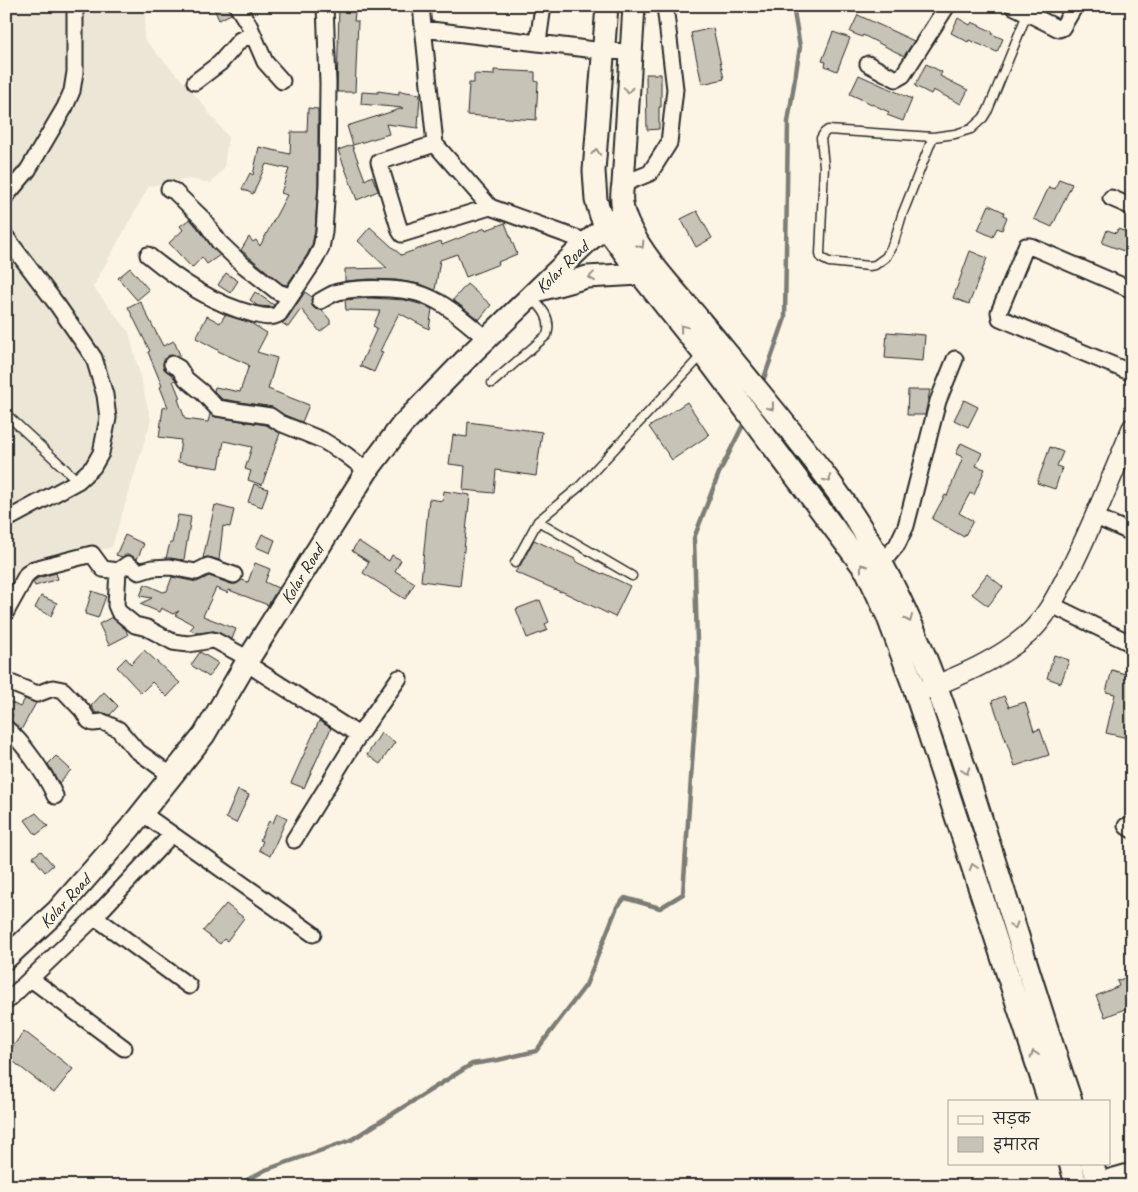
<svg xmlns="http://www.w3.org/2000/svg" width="1138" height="1192" font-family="Caveat,'Playpen Sans Deva',sans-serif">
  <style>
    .built { fill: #ece6d7 }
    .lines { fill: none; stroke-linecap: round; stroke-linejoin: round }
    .stream { stroke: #7d7b74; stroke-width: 4.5 }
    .building { fill: #c8c3b7; stroke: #2b2b2b }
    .service-casing { stroke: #2b2b2b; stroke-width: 11 }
    .minor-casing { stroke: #2b2b2b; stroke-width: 19 }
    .tertiary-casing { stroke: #2b2b2b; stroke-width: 22 }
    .secondary-casing { stroke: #2b2b2b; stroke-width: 25 }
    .service { stroke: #fcf5e5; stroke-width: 8 }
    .minor { stroke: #fcf5e5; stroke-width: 15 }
    .tertiary { stroke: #fcf5e5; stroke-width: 19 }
    .secondary { stroke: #fcf5e5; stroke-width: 21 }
    .oneway { stroke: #949088 }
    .labels { text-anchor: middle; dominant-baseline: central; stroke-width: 4.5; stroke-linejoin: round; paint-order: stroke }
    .street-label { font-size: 18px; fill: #2b2b2b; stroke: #fcf5e5 }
  </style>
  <rect width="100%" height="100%" fill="#fcf5e5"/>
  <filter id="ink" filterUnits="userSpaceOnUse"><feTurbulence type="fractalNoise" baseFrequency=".02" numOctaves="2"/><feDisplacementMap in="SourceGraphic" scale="10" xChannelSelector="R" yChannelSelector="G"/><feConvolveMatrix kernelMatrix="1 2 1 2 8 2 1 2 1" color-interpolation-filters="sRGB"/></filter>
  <g filter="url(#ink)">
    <!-- built -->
    <path class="built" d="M6 6H146L144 39 196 96 228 137 224 168 211 183 189 179 149 186 93 287 129 332 151 420 112 547 33 567 6 611Z"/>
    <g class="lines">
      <!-- stream -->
      <path class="stream" d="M762 384 785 318 788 122 800 47 793 6
        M237 1186 265 1170 351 1140 472 1064 498 1060 536 1051 586 985 617 907 625 898 660 908 683 894 698 677 694 538 719 473 745 421"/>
    </g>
    <!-- building -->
    <path class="building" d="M213 6H228L231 14 219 20Z
      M339 6H356L354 21H358L355 92H337Z
      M858 15 914 41 904 56 863 35 862 37 850 32Z
      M958 18 970 25 972 22 993 32 992 34 1003 39 997 52 969 40 968 42 951 33Z
      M713 28 724 79 702 84 691 33Z
      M833 32 850 38 837 71 825 66 826 62 822 61Z
      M926 64 942 72 940 76 968 90 961 104 933 90 931 94 915 86Z
      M494 70 535 72V81L538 82 536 120 467 115 469 83H474V74L494 75Z
      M646 74H661V107H659V129L647 130Z
      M859 75 912 99 903 121 887 115 889 112 850 94Z
      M378 91 399 94V91L420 94 418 128 386 124 389 134 353 145 347 126 403 108 361 104 362 92 378 93Z
      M308 108 318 109V184L315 231 312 245 307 255 287 285 282 284 241 250 249 237 253 242 256 240 260 246 287 195 281 193 289 169 266 164 253 194 242 189 250 173 253 175 259 147 290 154 291 132H307Z
      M352 145 365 180 372 176 378 191 357 200 338 150Z
      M1059 179 1072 184 1052 227 1034 219 1049 187 1055 189Z
      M989 205 1004 212 1003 215 1007 217 1002 230 997 228 993 237 978 230Z
      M697 211 712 238 696 247 681 219Z
      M190 219 220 255 207 264 202 257 192 268 169 243 183 230 180 226Z
      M505 223 517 254 498 262 499 264 466 277 457 254 440 260 435 290 419 284 396 280 370 279 345 281V269L387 268 358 241 370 227 401 255 441 241 442 245 485 228 486 230Z
      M1118 229 1132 234V254L1102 243 1107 230 1116 233Z
      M970 251 987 258 969 304 953 298Z
      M130 268 149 290 137 300 118 278Z
      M226 273 238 281 230 293 218 285Z
      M467 284 491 305 479 320 453 300Z
      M255 292 274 305 273 307 258 306 250 300Z
      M305 292 312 297V306L315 309 322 310 330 320V324L320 332 301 309 288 327 282 323 287 319Z
      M370 298 405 300 423 305 432 309 429 329 399 313 380 351 383 352 374 372 360 366 377 328 373 326 380 311 346 310 345 300Z
      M140 301 163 346 174 341 180 355 168 356 164 360 163 365 164 369 172 375 176 380 173 381 180 398 178 399 185 419 208 422 210 414 216 417 266 425 280 433 262 485 248 480 251 471 245 469 252 447 224 441 219 468 178 462 181 440 159 437 163 408 168 407 160 387 162 386 148 352 150 351 128 307Z
      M225 315 249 322 267 333 257 352 277 358 268 389 309 405 302 422 284 415 272 407 222 399 214 391 215 387 240 392 249 365 218 351V350L196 338 207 316 220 323Z
      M887 332 925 335 923 361 885 358Z
      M908 390H930L925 415H907Z
      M964 400 978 407 968 427 954 420Z
      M687 402 709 435 672 460 649 427Z
      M468 422 542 432 536 476 496 470 494 493 463 490 465 466 449 464 453 435 467 437Z
      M961 443 982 453 976 466 985 469 974 495 970 493 959 513 973 521 964 537 932 519 945 495 947 496 963 457 956 454Z
      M1050 447 1063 452 1057 466 1062 468 1055 489 1037 483Z
      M254 484 268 489 262 507 248 502Z
      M444 491 470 495 460 586 421 581 429 499 443 501Z
      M215 505 234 510 230 527 223 526 219 560 208 557 203 558Z
      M178 515 191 517 184 560 166 558 170 543H172Z
      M262 534 275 540 270 553 256 547Z
      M125 535 144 544 137 559 129 555 122 557 116 555Z
      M534 540 575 559V561L602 574 603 573 630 586 615 617 561 591V592L515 572 520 566Z
      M358 541 389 561 392 555 401 560 395 571 415 583 405 599 363 573 369 562 352 551Z
      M255 563 270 569 265 582 278 588 268 605 229 590 228 593 216 588 203 616 236 629 232 639 214 631 198 633 190 630 194 625 175 615 179 611 173 614 161 608 159 612 140 604 152 598 140 596 145 584 163 592 167 591 172 577 197 582 209 576 231 584H236L242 580 248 582Z
      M56 573 58 579 35 586 33 582 38 578Z
      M987 574 1003 587 988 606 972 594Z
      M92 591 106 596 98 618 85 614Z
      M41 596 57 603 51 616 35 608Z
      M540 600 549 622 545 624 548 630 527 638 516 609Z
      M112 617 126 630 128 635 109 645 99 624Z
      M144 650 180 683 167 697 152 682 141 693 117 667 126 658 131 664Z
      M200 652 218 663 209 677 191 665Z
      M1054 655 1069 660 1061 683 1047 678Z
      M1112 670 1132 676V739L1106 733 1115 694 1106 692Z
      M104 692 118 706 110 715 103 713H96L91 706Z
      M1004 696 1009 707 1025 702 1034 731 1040 729 1049 755 1015 766 992 701Z
      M25 699 36 703 21 730 10 720 13 715 6 712V700L20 707Z
      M319 721 331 728 304 788 291 783Z
      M381 733 395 742 380 764 367 755Z
      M56 756 71 770 59 783 48 764Z
      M238 790 249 795 236 823 226 818Z
      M36 813 48 826 36 835 25 820Z
      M277 813 287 818 270 856 259 850 263 841 260 840 269 821 273 823Z
      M41 851 53 865 45 872 33 857Z
      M226 904 244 918 227 941 224 939 220 944 203 931Z
      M1127 977 1132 989V1006L1105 1017 1096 996 1119 986 1117 981Z
      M24 1031 73 1069 54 1093 6 1056Z"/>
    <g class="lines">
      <defs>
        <path id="service" d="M933 137 902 215 894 242 886 257 875 265 869 266 829 262 821 258 820 254 824 166 821 138 824 133 828 130 933 137 955 134 971 129 983 118 988 110 1027 14
          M492 383 547 335C552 319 543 309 532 298
          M6 414 78 481
          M538 521 632 576
          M515 563 538 521 579 487 702 355"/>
        <path id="minor" d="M237 6 249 25 265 62 282 81
          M421 6 435 144 490 207 587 242
          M1013 6 1059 29 1062 28 1075 6
          M423 29 603 51 631 52
          M538 42 543 6
          M868 64 896 79 903 75 947 6
          M195 82 220 63 240 40 253 34
          M435 144 379 162 400 231 402 234 490 207
          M623 184 650 173 669 143 675 89 665 6
          M169 189 174 191 203 219 219 242 242 264 278 292 290 296
          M6 196 28 170 65 107 72 91 75 72V6
          M1111 198 1132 207
          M6 237 58 306 94 358 105 395 108 418 101 453 93 467 78 481 6 520
          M148 255C180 281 213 304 253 314 261 316 271 319 279 314L315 260 321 248 324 232 327 184 328 83 325 6
          M1132 290 1030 246H1026L999 312 1000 318 1132 373
          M320 301C326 298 331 294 338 292 360 287 405 287 426 296 449 305 468 324 487 339
          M172 364 179 368 186 379 203 393 217 408 270 416 280 423 322 440 345 454 367 471
          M1096 517 1132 533
          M882 563 897 545 906 526 938 401 955 359
          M118 571 128 564 139 572 152 568 170 567 196 572 208 566 234 575
          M1052 605 1132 644
          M6 612 27 574 34 569 92 554 103 569 118 571 116 605 119 612 135 625 147 628 173 642 180 643 189 644 212 640 216 641 249 659
          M246 663 359 735
          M6 681 37 694 53 688 63 690 82 710 89 721 93 723 103 722 118 729 136 750 172 776
          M6 728C23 742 47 777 55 796
          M142 813 313 934
          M1126 826 1132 830
          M294 840 359 735 399 678
          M95 917 189 986
          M31 979 124 1048
          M6 1002 95 917 172 834
          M1089 1183 1132 1171"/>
        <path id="tertiary" d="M922 691C959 676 997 661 1028 634 1049 615 1060 588 1073 564 1095 519 1113 474 1132 428"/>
        <path id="secondary" d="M607 6 594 171 596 200 601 216 607 229 640 274 703 353 867 572 887 615 913 685 1049 1101
          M634 6 623 184C620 199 622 210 628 224 645 261 677 292 703 324 746 376 790 428 830 482 900 575 938 684 973 793 1006 895 1036 999 1071 1101
          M540 290 587 277 640 274
          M6 958 57 911 130 828 204 735 246 663 367 471 402 425 475 350 587 242 616 218
          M1070 1163 1077 1186
          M1092 1163 1100 1186"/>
      </defs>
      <!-- service casing -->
      <use href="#service" class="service-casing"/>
      <!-- minor casing -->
      <use href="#minor" class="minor-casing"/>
      <!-- tertiary casing -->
      <use href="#tertiary" class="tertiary-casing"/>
      <!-- secondary casing -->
      <use href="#secondary" class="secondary-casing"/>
      <!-- service -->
      <use href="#service" class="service"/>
      <!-- minor -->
      <use href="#minor" class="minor"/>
      <!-- tertiary -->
      <use href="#tertiary" class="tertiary"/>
      <!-- secondary -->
      <use href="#secondary" class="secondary"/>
    </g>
    <!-- one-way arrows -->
    <defs><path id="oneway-chevron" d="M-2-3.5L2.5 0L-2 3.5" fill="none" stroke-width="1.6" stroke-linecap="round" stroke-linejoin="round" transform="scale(1.25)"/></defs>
    <g class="oneway">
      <use href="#oneway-chevron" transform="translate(628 90) rotate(93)"/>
      <use href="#oneway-chevron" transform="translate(596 152) rotate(-86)"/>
      <use href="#oneway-chevron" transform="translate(641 245) rotate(58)"/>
      <use href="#oneway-chevron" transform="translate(592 277) rotate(173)"/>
      <use href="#oneway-chevron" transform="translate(683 328) rotate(-129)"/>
      <use href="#oneway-chevron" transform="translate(771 407) rotate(52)"/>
      <use href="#oneway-chevron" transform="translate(828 479) rotate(52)"/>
      <use href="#oneway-chevron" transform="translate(863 567) rotate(-125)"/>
      <use href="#oneway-chevron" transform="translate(909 619) rotate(66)"/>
      <use href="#oneway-chevron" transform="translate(966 771) rotate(72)"/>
      <use href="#oneway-chevron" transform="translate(973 867) rotate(-108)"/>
      <use href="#oneway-chevron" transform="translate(1014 926) rotate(73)"/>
      <use href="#oneway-chevron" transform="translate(1034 1054) rotate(-108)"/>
    </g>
  </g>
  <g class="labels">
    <!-- street labels -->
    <g class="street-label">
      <text transform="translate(562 267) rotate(-44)">Kolar Road</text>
      <text transform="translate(302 574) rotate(-58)">Kolar Road</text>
      <text transform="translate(65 901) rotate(-47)">Kolar Road</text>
    </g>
  </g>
  <!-- margin -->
  <rect width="1138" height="1192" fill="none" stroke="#fcf5e5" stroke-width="25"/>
  <rect x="12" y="12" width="1113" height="1167" fill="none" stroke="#2b2b2b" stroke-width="2" filter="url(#ink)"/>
  <!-- legend -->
  <rect x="948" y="1100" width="162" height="65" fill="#fcf5e5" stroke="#a8a49b"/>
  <rect x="958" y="1116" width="25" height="8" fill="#fcf5e5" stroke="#a8a49b"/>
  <text x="993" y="1124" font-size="15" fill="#2b2b2b">सड़क</text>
  <rect x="958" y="1137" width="25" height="15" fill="#c8c3b7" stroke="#a8a49b"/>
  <text x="993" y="1150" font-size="15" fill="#2b2b2b">इमारत</text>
</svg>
